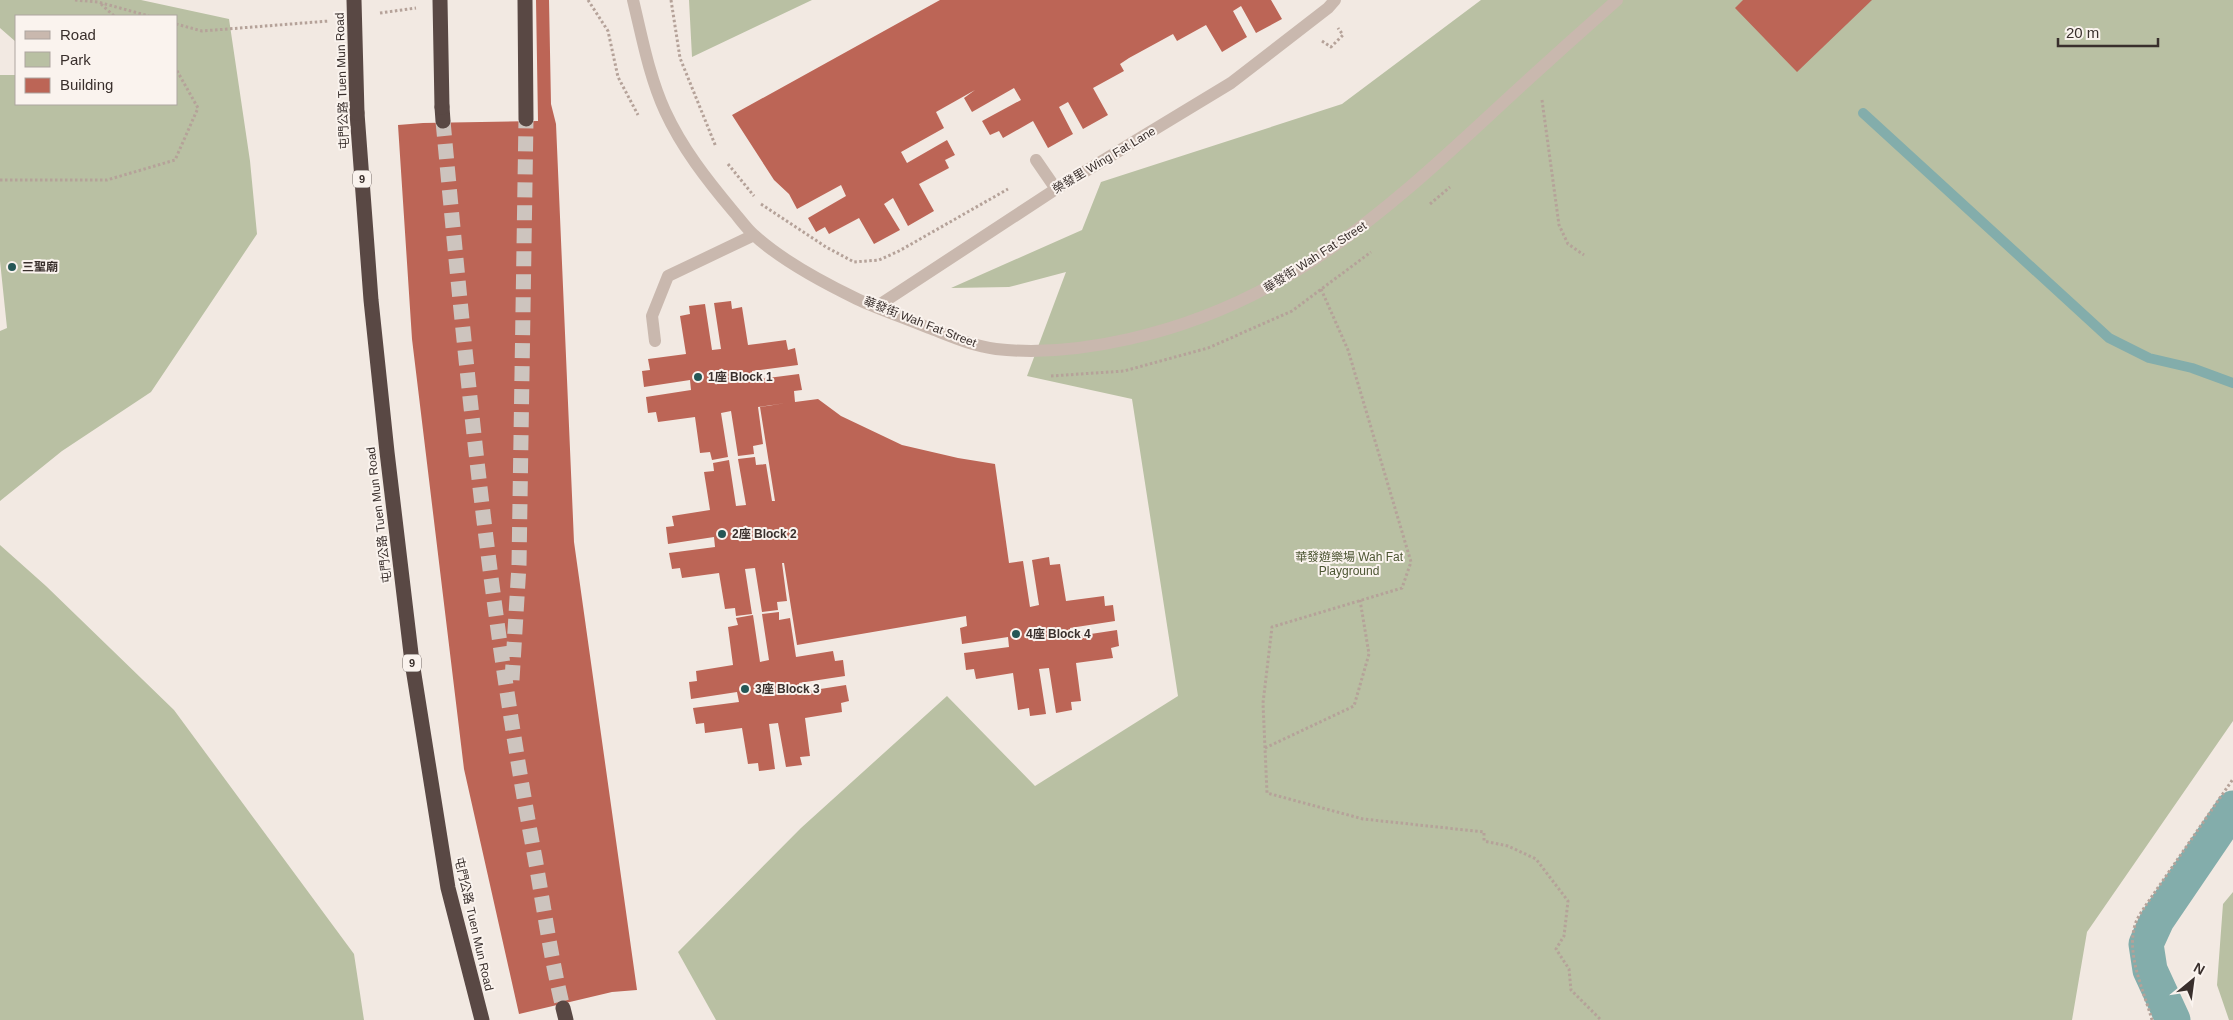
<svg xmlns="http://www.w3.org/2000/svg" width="2233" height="1020" font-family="Arial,'Noto Sans TC',sans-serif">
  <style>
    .green { fill: #b9c0a3 }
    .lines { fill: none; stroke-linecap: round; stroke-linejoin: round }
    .stream { stroke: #83adab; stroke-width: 10 }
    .canal { stroke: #83adab; stroke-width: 35 }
    .building { fill: #bc6556 }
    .highway-tunnel { stroke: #cdc4be; stroke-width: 15; stroke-dasharray: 15 8; stroke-linecap: butt }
    .path { stroke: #b5a299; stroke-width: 3; stroke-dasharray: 2.5 2.5; stroke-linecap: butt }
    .minor { stroke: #c9b8ae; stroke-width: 12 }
    .highway { stroke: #594844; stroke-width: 15 }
    .highway-bridge { stroke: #594844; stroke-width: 15 }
    .poi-dot { fill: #255756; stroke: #faf3ee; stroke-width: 2 }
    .labels { text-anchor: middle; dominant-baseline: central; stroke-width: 4; stroke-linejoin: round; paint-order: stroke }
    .shield { fill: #faf3ee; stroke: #736a66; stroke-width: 1 }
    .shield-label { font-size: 11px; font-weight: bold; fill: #392f2c }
    .street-label { font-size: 12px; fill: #392f2c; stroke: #faf3ee }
    .poi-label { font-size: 12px; font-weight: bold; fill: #392f2c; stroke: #faf3ee; text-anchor: start }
    .park-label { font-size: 12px; fill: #4c5532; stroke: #faf3ee }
  </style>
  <rect width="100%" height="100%" fill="#f2e9e2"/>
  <!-- green -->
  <path class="green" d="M0 0H141L229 19 250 161 257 234 151 392 62 451 0 501V331L7 328 0 261V75H16V104H176V16H16V42L0 28Z
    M689 0H812L692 57Z
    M1481 0H2233V721L2087 932 2072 1020H716L678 952 801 828 947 696 1035 786 1178 696 1132 399 1027 376 1066 272 1009 287 951 288 1082 230 1101 182 1342 104Z
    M0 545 46 586 174 710 354 954 364 1020H0Z
    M2233 892V1020H2229L2217 985 2223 904Z"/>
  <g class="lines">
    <!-- stream -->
    <path class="stream" d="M1863 113 2109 338 2149 358 2192 368 2233 383"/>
    <!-- canal -->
    <path class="canal" d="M2173 1020 2150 970 2146 944 2157 920 2233 808"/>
  </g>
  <!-- building -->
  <path class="building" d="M536 0H549L551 104 556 124 574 542 637 990 612 992 519 1014 464 769 412 339 398 125 423 123 538 121Z
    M940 0H1271L1282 19 1256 33 1241 6 1233 11 1247 37 1222 52 1206 25 1177 41 1173 34 1129 58 1120 64 1124 71 1093 88 1108 115 1083 129 1068 102 1059 107 1073 134 1048 148 1033 121 1003 138 999 131 990 135 982 121 1021 100 1014 88 972 112 964 98 975 90 936 112 944 128 901 152 907 163 947 140 955 155 945 160 949 168 919 184 934 211 908 226 893 198 884 204 900 230 874 244 859 218 829 234 825 227 816 232 808 218 846 196 841 185 797 209 789 194 774 180 732 115Z
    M1743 0H1872L1797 72 1735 8Z
    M731 301 732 309 742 307 748 345 786 340 788 350 795 348 798 365 752 371 753 380 799 374 802 390 794 391 795 402 818 399 841 416 902 445 958 458 995 464 1009 563 1023 561 1030 607 1039 605 1032 560 1049 557 1050 565 1060 564 1066 601 1104 596 1105 606 1113 605 1115 621 1070 628 1071 637 1117 630 1119 646 1111 648 1113 658 1076 663 1081 701 1071 702 1072 710 1056 713 1049 668 1039 669 1046 714 1030 716 1029 708 1018 710 1013 673 976 679 974 669 966 670 964 653 1009 647 1008 637 962 644 960 628 967 626 966 616 797 645 784 563H782L787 601 777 602 778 610 762 612 755 568 745 569 752 614 736 616 735 608 725 609 719 573 682 578 680 568 672 569 669 553 715 547 714 537 668 544 666 527 674 526 672 516 710 510 704 472 714 471 713 463 729 460 736 506 746 505 738 459 755 457 756 465 766 464 772 501H775L760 407 786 403 758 407 763 444 753 446 754 454 738 456 731 411 721 413 728 457 712 460 710 452 700 453 695 417 658 422 656 412 648 413 646 397 691 390 690 380 644 387 642 371 650 370 648 359 686 354 680 316 690 314 689 306 705 304 712 350 721 349 714 303Z
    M779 612V620L790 618 796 657 833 651 835 661 843 660 845 676 799 683 801 692 846 685 849 701 841 703 842 712 805 718 810 756 800 757 802 765 786 767 778 723 769 724 775 769 759 771 758 763 748 764 742 728 705 733 704 723 696 724 693 708 739 702 737 692 691 699 689 682 697 681 696 671 733 665 728 627 738 625 736 618 753 615 760 662 769 660 762 614Z"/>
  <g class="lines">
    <!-- highway-tunnel -->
    <path class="highway-tunnel" d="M443 121C466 368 489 614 535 858 544 908 551 959 563 1008
      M512 680 519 565 526 119"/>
    <!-- path -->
    <path class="path" d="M75 0 98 2 149 16
      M588 0 608 31 618 77 638 115
      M671 0 680 58 716 147
      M101 4 114 16
      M380 13 416 8
      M176 24 202 31 329 21
      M1322 41 1331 47 1343 35 1338 28
      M1542 100 1559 225 1568 244 1584 255
      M728 164 754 196
      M0 180H107L175 160 198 108 176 69
      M761 204 826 247 854 262 879 260 899 251 1008 189
      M1430 204 1450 187
      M1321 289 1348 350 1411 562 1402 588 1272 627 1263 703 1267 793 1363 819 1484 832V841L1508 846 1536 859 1568 901 1564 936 1556 949 1569 969 1571 990 1601 1020
      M1051 376 1124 371 1208 348 1292 311 1371 252
      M1265 748 1354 706 1369 654 1360 600
      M2152 1020C2144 991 2126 955 2135 925 2137 918 2142 911 2146 905L2233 779"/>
    <!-- minor -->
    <path class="minor" d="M633 0C642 37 649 76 665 111 682 148 707 180 733 211 740 219 746 228 754 235 781 260 824 283 857 299 881 310 905 318 929 328 950 336 972 346 996 349 1040 354 1085 349 1129 339 1282 305 1382 215 1493 112 1534 74 1575 37 1617 0
      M1036 160 1056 189
      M876 307 1056 189 1231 83 1328 8 1335 0
      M655 341 652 316 668 276 754 235"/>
    <!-- highway -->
    <path class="highway" d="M525 0 526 119
      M442 107 443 121
      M357 113 371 300 387 452 412 662 448 888 482 1020
      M563 1008 566 1020"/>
    <!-- highway-bridge -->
    <path class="highway-bridge" d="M354 0 357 113
      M440 0 442 107"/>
  </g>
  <!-- markers -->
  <g class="poi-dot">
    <circle cx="12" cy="267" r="5"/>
    <circle cx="698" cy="377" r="5"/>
    <circle cx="722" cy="534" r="5"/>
    <circle cx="1016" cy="634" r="5"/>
    <circle cx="745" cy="689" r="5"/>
  </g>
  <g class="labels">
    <!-- shield labels -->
    <g class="shield">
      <rect x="353" y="170.5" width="18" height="17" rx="4"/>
      <rect x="403" y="654.5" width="18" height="17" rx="4"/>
    </g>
    <g class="shield-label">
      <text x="362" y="179">9</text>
      <text x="412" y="663">9</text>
    </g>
    <!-- street labels -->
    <g class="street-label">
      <text transform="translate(342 81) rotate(-92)">屯門公路 Tuen Mun Road</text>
      <text transform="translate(1104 160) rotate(-31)">榮發里 Wing Fat Lane</text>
      <text transform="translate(1315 257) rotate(-33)">華發街 Wah Fat Street</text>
      <text transform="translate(920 322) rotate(21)">華發街 Wah Fat Street</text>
      <text transform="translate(379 515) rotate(-97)">屯門公路 Tuen Mun Road</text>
      <text transform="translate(474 924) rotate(77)">屯門公路 Tuen Mun Road</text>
    </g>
    <!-- poi labels -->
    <g class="poi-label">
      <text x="22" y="267">三聖廟</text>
      <text x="708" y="377">1座 Block 1</text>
      <text x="732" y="534">2座 Block 2</text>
      <text x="1026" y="634">4座 Block 4</text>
      <text x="755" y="689">3座 Block 3</text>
    </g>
    <!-- park labels -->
    <g class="park-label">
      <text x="1349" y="557">華發遊樂場 Wah Fat<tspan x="1349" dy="14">Playground</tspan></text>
    </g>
  </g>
  <!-- legend -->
  <rect x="15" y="15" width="162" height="90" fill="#faf3ee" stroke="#ada5a0"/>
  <rect x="25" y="31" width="25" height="8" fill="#c9b8ae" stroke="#ada5a0"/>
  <text x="60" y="40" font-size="15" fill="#392f2c">Road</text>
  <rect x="25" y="52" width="25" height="15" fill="#b9c0a3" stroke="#ada5a0"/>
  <text x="60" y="65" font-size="15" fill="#392f2c">Park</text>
  <rect x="25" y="78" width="25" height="15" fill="#bc6556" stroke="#ada5a0"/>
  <text x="60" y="90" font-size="15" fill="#392f2c">Building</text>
  <!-- north arrow -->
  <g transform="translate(2193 980) rotate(29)" stroke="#faf3ee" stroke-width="4" paint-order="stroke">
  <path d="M0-4L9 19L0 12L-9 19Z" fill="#392f2c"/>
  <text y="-8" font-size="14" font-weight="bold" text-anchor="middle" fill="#392f2c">N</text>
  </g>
  <!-- scale -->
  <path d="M2058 38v8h100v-8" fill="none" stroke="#392f2c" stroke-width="2.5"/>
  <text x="2066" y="38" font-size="15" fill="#392f2c" stroke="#faf3ee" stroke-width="4" paint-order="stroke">20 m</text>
</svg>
